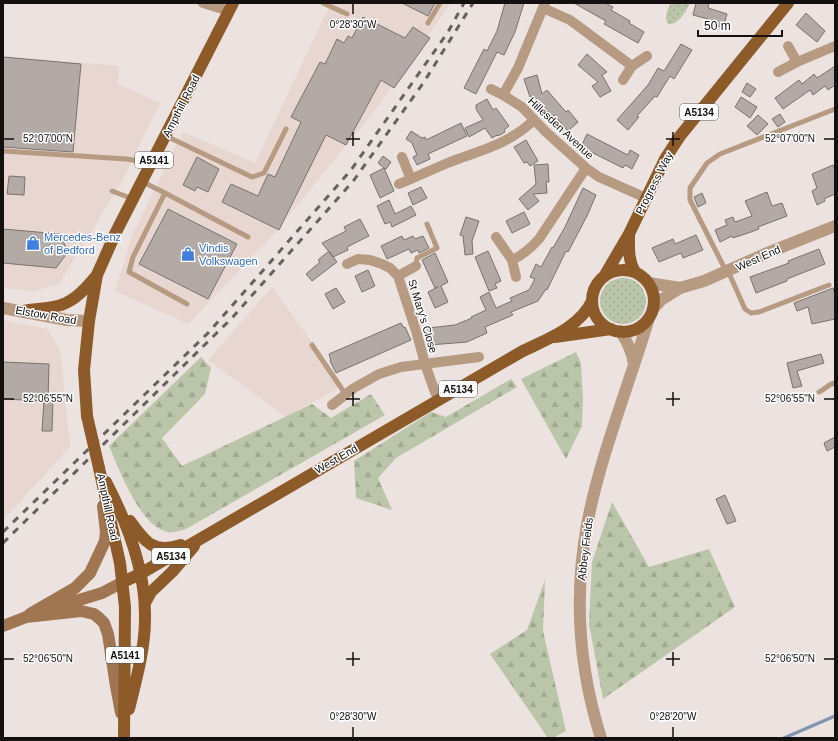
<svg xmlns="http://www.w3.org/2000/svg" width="838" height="741" font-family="Arial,sans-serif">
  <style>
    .built { fill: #e8d6d0 }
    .grass { fill: url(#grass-dots) }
    .forest { fill: url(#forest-firs) }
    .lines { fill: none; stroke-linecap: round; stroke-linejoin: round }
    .stream { stroke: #8095b1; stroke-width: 3.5 }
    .building { fill: #b3aaa6; stroke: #7a726f }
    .service { stroke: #b79a82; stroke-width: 5 }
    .minor { stroke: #b79a82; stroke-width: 10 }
    .tertiary { stroke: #b79a82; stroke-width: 12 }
    .secondary { stroke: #9f7651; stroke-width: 12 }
    .primary { stroke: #8d5b2a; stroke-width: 12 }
    .rail { stroke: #67615f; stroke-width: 3; stroke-dasharray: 7 7; stroke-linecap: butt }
    .primary-bridge { stroke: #8d5b2a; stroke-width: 12 }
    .ticks { fill: none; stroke: #13100f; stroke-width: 1.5 }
    .labels { text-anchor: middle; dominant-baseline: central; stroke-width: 3; stroke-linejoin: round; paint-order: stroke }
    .shield { fill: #fff; stroke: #5a5857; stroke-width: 1 }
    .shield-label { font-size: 10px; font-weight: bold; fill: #13100f }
    .street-label { font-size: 11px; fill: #13100f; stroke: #fff }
    .shop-label { font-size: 11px; fill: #366cbe; stroke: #fff; text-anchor: start }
    .ticks-label { font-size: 10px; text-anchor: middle; fill: #13100f; stroke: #fff; stroke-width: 3; stroke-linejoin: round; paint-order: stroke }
  </style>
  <defs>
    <pattern id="grass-dots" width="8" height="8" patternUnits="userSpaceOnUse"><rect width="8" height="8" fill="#bbc5a9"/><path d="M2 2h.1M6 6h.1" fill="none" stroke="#a0a890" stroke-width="1.8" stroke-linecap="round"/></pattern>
    <pattern id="forest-firs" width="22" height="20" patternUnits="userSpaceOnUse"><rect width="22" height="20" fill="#bbc5a9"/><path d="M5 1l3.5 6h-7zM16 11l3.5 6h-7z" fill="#a0a890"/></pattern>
  </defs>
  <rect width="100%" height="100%" fill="#ece2df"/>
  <!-- built -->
  <path class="built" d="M331 3H451L372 114 271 237 188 324 115 291 133 233 183 132 255 163Z
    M3 56 119 66 118 84 160 103 121 183 59 284 35 291 3 288Z
    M272 287 343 385 286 417 208 360Z
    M3 320 47 329 60 350 70 447 3 520Z"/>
  <!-- grass -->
  <path class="grass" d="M671 3H690C686 11 677 28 667 23 665 15 667 10 671 3Z
    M600 301a23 23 0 1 1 46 0a23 23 0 1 1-46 0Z"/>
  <!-- forest -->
  <path class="forest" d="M576 352 581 363 583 399 582 426 566 459 521 379Z
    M201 357 211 368 205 394 162 438 182 466 312 404 331 418 371 394 385 415 186 529C179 531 171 534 164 531 138 521 120 471 109 446Z
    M511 379 517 387 396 458 378 478 392 510 356 498 354 461 431 412 446 417Z
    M612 502 649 567 709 549 735 607 603 699 589 624 592 562Z
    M545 580 543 631 566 731 553 738H548L490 654 527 630Z"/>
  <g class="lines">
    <!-- stream -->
    <path class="stream" d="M784 738 835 716"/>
  </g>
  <!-- building -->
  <path class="building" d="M402 3H435L428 16Z
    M505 3H524L515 32 504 55 497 52 476 94 464 88 484 49 487 51 497 31Z
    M574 3H605L613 7 611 10 630 21 629 23 644 32 638 43 604 24 606 21Z
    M696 3H709L708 8 727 14 723 28 707 22 708 19 693 15Z
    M806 13 825 31 817 42 796 25Z
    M363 17 405 38 413 27 430 38 394 88 381 80 346 145 326 135 279 230 222 202 231 184 258 196 268 174 275 177 301 122 291 117 320 62 325 64 337 39 344 43 348 36 352 38Z
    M681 44 692 50 674 79 670 76 657 97 655 96 637 116 639 117 628 130 617 120 648 85 658 68 664 71Z
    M587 54 607 72 602 75 611 91 600 97 592 86 598 82 578 65Z
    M3 57 81 64 73 152 3 147Z
    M835 66V85L828 90 825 86 813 95 810 90 783 109 775 98 799 80 802 84 814 74 817 78Z
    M537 75 542 94 547 90 566 112 568 110 578 122 568 131 554 115 552 117 534 96 530 97 524 79Z
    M747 83 756 89 750 97 742 92Z
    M741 97 757 107 750 118 735 107Z
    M487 99 493 110 496 108 509 126 504 130 505 132 498 136 497 135 492 138 485 128 469 137 465 128 483 120 476 109V105Z
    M780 114 785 122 778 127 772 119Z
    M758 115 768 124 757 135 747 126Z
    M461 123 467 136 428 154 430 159 417 165 413 157 417 155 412 143 406 139 411 131 422 138 425 137 426 140Z
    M587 134 628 155 630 150 639 155 632 169 625 165 623 168 581 147Z
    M526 140 538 161 530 166 527 162 524 163 514 147Z
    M383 156 391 162 386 169 384 168 394 191 380 198 370 175 384 168 378 163Z
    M197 157 219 169 208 192 197 187 195 191 183 185Z
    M548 164 549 182H546L547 193 533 194 539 201 528 210 519 199 536 184 534 165Z
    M833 165 835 170V194L824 199 825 201 817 205 812 191 817 188 812 174Z
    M9 176 25 177 24 195 7 194Z
    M421 187 427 198 413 205 408 193Z
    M583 188 596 195 587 216 568 252 566 251 547 290 546 289 538 301 511 312 513 315 485 327 487 333 467 342 429 345 428 328 455 325 472 318 471 317 486 310 480 297 489 292 496 308 512 301 510 298 529 290 535 279 530 277 536 264 541 267 552 247 553 248 565 227Z
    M767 192 772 206 782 203 787 216 758 227 759 229 751 232 733 238 732 236 720 242 715 230 727 225 725 220 733 217 735 222 752 216 745 201Z
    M702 193 706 203 698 207 694 197Z
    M389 200 395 214 411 206 416 215 392 227 390 222 385 224 377 206Z
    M168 209 237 244 208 299 139 264Z
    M524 212 530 224 512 233 506 221Z
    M466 217 479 221 472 241 473 254 465 255 463 236 460 235Z
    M360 219 369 236 347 247 348 250 333 257 322 243 346 231 344 227Z
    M3 229 60 234 68 252 56 268 3 263Z
    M696 235 703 250 683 258 681 253 659 262 652 248 673 239 675 244Z
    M402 236 404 240 413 236 415 239 423 236 429 248 419 253 418 250 411 253 409 249 387 259 381 246Z
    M819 249 825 264 787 279V281L756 293 750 277 789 263 788 261Z
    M329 251 337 262 312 281 306 274 320 262 318 260Z
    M488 251 501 281 495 284 497 288 489 291 475 257Z
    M435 253 448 282 441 286 448 302 435 308 428 292 438 287 435 288 422 260Z
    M368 270 375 286 362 292 355 276Z
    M336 288 345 302 333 309 325 294Z
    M833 288 835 295V319L812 324 808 307 797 311 794 303Z
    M401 323 404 328 405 327 411 340 336 373 330 361H331L329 354Z
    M821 354 824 363 797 371 802 386 793 388 787 363Z
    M3 362 49 364 48 400H53L52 431H42L44 401 3 399Z
    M835 437V447L827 451 824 443Z
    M725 495 736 521 727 524 716 499Z"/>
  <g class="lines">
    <!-- service -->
    <path class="service" d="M323 3 347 14
      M428 23 440 3
      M166 136 252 177 264 173 286 129
      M3 151 126 159 151 163
      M143 182 165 193 133 257 129 272 187 304
      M112 191 133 199
      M165 193 248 237
      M416 266 417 258 437 248 427 224
      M726 271 690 200V188L707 163 720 154 835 109
      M728 271 745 309 751 313 759 312 829 285
      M312 345 346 395
      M819 392C826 389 828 384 835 383"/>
    <!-- minor -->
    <path class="minor" d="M203 3 229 11
      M543 8 570 20 632 66
      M788 46 797 62 835 46
      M778 72 797 62
      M623 80 632 66 647 56
      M491 89 503 95 522 107 546 132 586 168 599 177 646 198
      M503 95 518 68 545 3
      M402 157 411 179
      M399 184C416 177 433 169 450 162 482 150 509 144 534 120
      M496 237 512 260 516 277
      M512 260C523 255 530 249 539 239L586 168
      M347 264 358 259 370 260 382 264 390 268 398 276 417 334 425 364 435 392 440 400
      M398 276 416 266
      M332 405 354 388 379 374 401 367 479 357"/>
    <!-- tertiary -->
    <path class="tertiary" d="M649 283 680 288
      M3 308 67 320 89 321
      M653 309 661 300 680 288 704 281 772 251 835 226
      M620 331C628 342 632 351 634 364
      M601 738C579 669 574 596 587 525 600 456 628 388 648 321"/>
    <!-- secondary -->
    <path class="secondary" d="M53 608 102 593 123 582
      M30 614 75 588 90 573 105 541 106 532 103 506
      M26 617 81 611 94 614 99 618 104 623 108 634 116 686 121 713
      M3 626 34 614"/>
    <!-- primary -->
    <path class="primary" d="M629 235C629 249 628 260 635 272
      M592 301a31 31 0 1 1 62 0a31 31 0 1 1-62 0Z
      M605 275 629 234 665 159 680 136 788 3
      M24 311C35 309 53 308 61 305 76 300 87 287 97 275
      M555 337 611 329
      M87 416 84 370 89 321 97 275 116 232 233 3
      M99 468 120 563 125 607 124 738
      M106 482C128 524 146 571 145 619 145 648 136 681 129 709
      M130 521C145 542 153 554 181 545
      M123 582 140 574 521 352C547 339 579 328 592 301
      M145 603 151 592 172 572 194 546"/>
    <!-- rail -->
    <path class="rail" d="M3 532 209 332 351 170 448 32 464 3
      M3 543 232 318 354 180 424 82 473 3"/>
    <!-- primary-bridge -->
    <path class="primary-bridge" d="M87 416 99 468"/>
  </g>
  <!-- ticks -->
  <path class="ticks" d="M353 4V14M353 132V146M673 132V146M4 139H14M346 139H360M666 139H680M824 139H834M353 392V406M673 392V406M4 399H14M346 399H360M666 399H680M824 399H834M353 652V666M673 652V666M4 659H14M346 659H360M666 659H680M824 659H834M353 727V737M673 727V737"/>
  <!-- icons -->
  <defs>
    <symbol id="shop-bare" viewBox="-9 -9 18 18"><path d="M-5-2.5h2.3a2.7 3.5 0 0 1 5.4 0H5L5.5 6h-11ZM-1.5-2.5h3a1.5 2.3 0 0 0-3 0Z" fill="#3f7fe0" stroke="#fff" stroke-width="2.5" paint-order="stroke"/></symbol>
  </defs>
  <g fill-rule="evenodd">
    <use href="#shop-bare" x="23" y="233" width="20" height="20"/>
    <use href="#shop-bare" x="178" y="244" width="20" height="20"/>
  </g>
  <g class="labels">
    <!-- shield labels -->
    <g class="shield">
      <rect x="680" y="104" width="38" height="16" rx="3"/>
      <rect x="135" y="152" width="38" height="16" rx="3"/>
      <rect x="439" y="381" width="38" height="16" rx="3"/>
      <rect x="152" y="548" width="38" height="16" rx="3"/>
      <rect x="106" y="647" width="38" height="16" rx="3"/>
    </g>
    <g class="shield-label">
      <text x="699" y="112">A5134</text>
      <text x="154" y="160">A5141</text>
      <text x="458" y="389">A5134</text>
      <text x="171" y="556">A5134</text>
      <text x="125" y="655">A5141</text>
    </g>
    <!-- street labels -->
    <g class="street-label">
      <text transform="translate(181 106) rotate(-63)">Ampthill Road</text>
      <text transform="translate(561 128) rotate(43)">Hillesden Avenue</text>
      <text transform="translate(654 183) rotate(-63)">Progress Way</text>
      <text transform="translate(758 258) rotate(-24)">West End</text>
      <text transform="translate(46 315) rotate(10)">Elstow Road</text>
      <text transform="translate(423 316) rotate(73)">St Mary's Close</text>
      <text transform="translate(336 459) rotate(-30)">West End</text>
      <text transform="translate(108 507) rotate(78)">Ampthill Road</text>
      <text transform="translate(585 549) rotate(-83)">Abbey Fields</text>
    </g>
    <!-- shop labels -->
    <g class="shop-label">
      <text x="44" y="237">Mercedes-Benz<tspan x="44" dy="13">of Bedford</tspan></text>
      <text x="199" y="248">Vindis<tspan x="199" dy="13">Volkswagen</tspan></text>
    </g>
  </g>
  <g class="ticks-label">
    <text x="353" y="28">0°28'30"W</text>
    <text x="48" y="142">52°07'00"N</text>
    <text x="790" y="142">52°07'00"N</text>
    <text x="48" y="402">52°06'55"N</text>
    <text x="790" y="402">52°06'55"N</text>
    <text x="48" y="662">52°06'50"N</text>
    <text x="790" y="662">52°06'50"N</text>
    <text x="353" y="720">0°28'30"W</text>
    <text x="673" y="720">0°28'20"W</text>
  </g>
  <!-- border -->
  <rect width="838" height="741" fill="none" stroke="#13100f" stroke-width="8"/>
  <!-- scale -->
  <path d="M698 30v6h84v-6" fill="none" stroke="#13100f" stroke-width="2"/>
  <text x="704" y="30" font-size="12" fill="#13100f" stroke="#ffffff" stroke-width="3" paint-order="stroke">50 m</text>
</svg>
